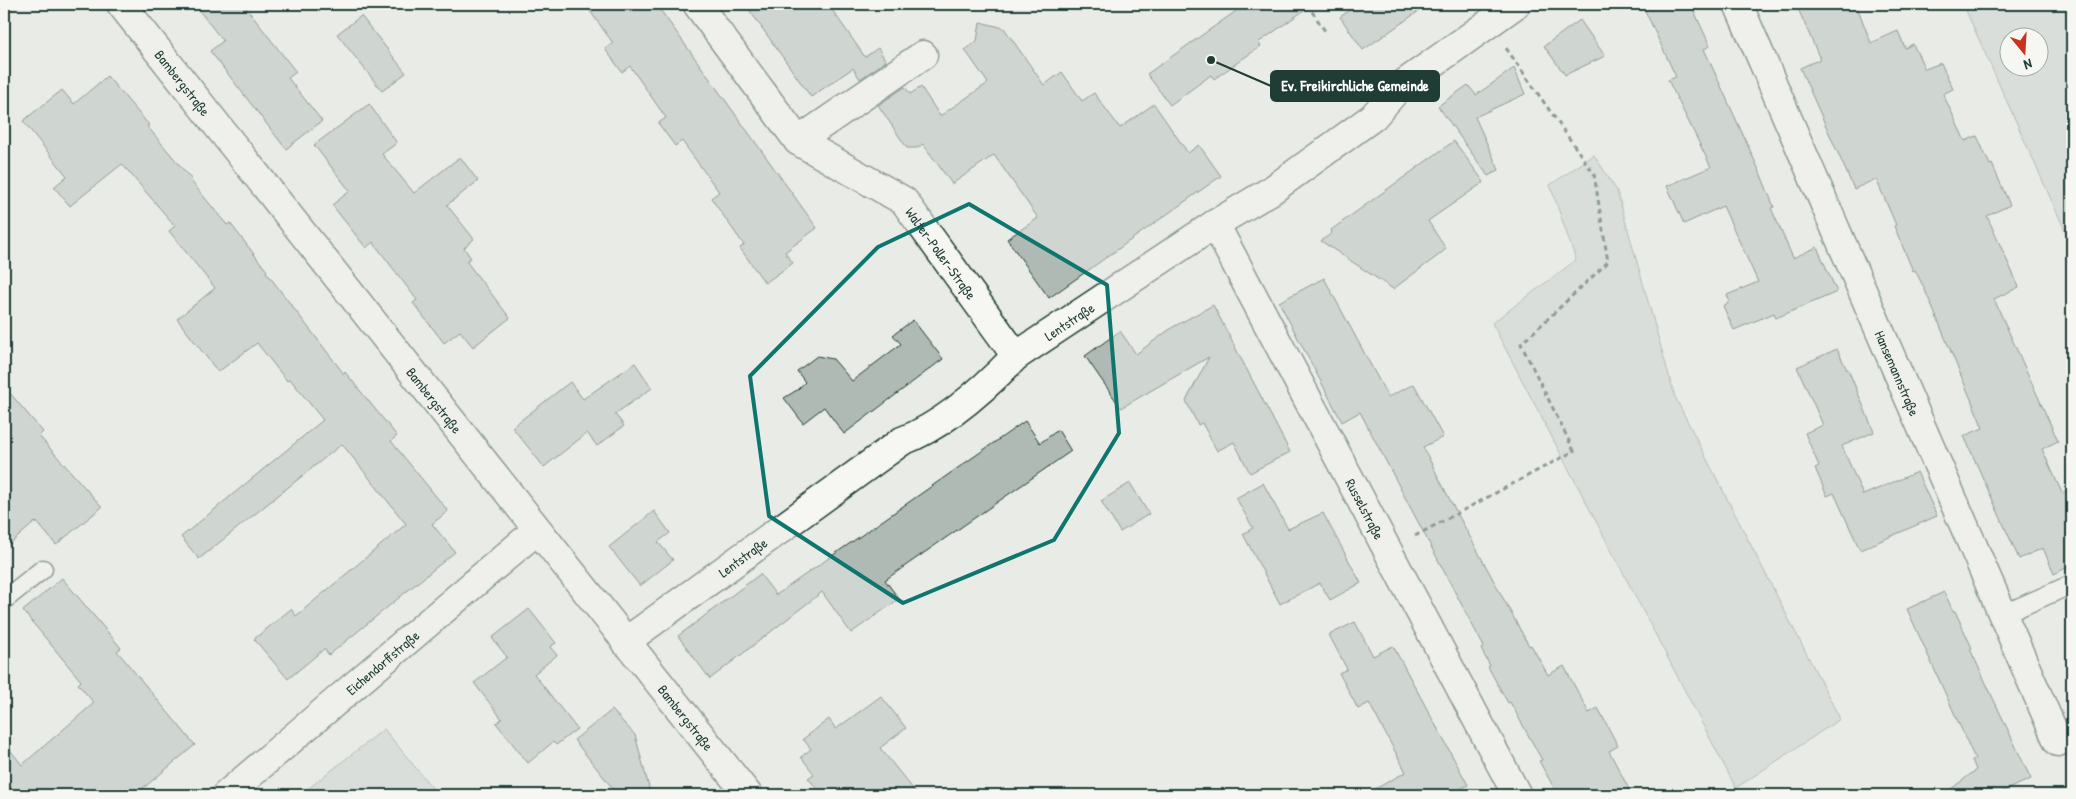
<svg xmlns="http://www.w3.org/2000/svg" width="2076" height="799" font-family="'Patrick Hand',sans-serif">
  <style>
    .green { fill: #c7cec9; stroke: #73867e; fill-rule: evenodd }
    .building { fill: #b0bab5; stroke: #1f3d34 }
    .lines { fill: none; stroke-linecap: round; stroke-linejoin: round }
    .lane-casing { stroke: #1f3d34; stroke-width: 21 }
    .street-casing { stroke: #1f3d34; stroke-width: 31 }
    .secondary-casing { stroke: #1f3d34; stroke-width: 31 }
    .path { stroke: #1f3d34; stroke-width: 3; stroke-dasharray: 5 4; stroke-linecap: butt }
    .lane { stroke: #f6f6f2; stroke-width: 18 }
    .street { stroke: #f6f6f2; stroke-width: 28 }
    .secondary { stroke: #f6f6f2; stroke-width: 28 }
    .marked { fill: none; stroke: #0f766e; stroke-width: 4; stroke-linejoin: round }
    .labels { text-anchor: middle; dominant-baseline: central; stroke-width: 5; stroke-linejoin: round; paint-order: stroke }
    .street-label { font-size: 14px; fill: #1f3d34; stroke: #f6f6f2 }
    .leader { fill: none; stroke: #1f3d34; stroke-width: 2 }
    .callout-dot { fill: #1f3d34; stroke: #f6f6f2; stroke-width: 2 }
    .callout { fill: #1f3d34; stroke: #1f3d34; stroke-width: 2 }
    .callout-label { font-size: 15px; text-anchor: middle; font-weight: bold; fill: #fff }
  </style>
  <rect width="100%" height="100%" fill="#e9ebe7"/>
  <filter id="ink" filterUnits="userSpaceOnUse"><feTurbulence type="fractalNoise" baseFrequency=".02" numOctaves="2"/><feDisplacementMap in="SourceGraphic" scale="10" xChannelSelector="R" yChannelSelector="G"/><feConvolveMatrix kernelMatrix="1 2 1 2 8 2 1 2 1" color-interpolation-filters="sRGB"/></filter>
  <g filter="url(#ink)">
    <!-- green -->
    <path class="green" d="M1963 4H2072V246ZM2008 38H2038V68H2008Z
      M1594 155 1617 191 1675 397 1840 719 1736 788 1492 323 1576 260 1550 185Z
      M384 729 438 795H300Z"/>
    <!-- building -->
    <path class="building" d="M194 4H243L296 72 288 78 322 121 286 149 210 51 223 41Z
      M585 4H656L817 228 785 252 793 263 765 283 740 248 744 245 711 198 719 192 682 141 675 146 658 123 666 118 630 66 622 72 605 49 613 43Z
      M745 4H828L865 57 878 48 886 61 860 79 853 68 811 97Z
      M1246 4H1313L1258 43 1261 46 1214 79 1211 75 1170 105 1147 74Z
      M1358 4H1429L1363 50 1340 17Z
      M1642 4H1691L1710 46 1704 49 1759 170 1774 207 1771 208 1793 258 1817 247 1837 292 1776 318 1774 313 1734 330 1723 306 1730 302 1727 295 1758 282 1723 206 1684 224 1667 186 1711 167 1668 80 1676 77Z
      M1796 4H1856L1871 43 1898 31 1905 48 1913 44 1925 69 1941 63 1953 89 1943 94 1965 141 1977 136 1990 165 1992 164 2010 205 1987 216 2019 287 1994 299 2058 441 2042 449 2062 493 2072 488V565L2054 574 2043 548 2019 559 1964 436 1983 428 1925 290 1915 270 1913 271 1894 226 1896 225 1876 179 1854 189 1800 68 1820 59Z
      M361 16 406 73 382 91 337 34Z
      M1580 20 1605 56 1565 75 1544 46Z
      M980 22 1004 28 1044 85 1062 72 1082 101 1094 93 1120 128 1154 104 1188 153 1199 145 1221 176 1049 298 1007 239 1038 218 994 155 952 184 923 144 917 148H907L878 105 905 87 910 94 921 87 940 116 988 83 965 50 977 41Z
      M1514 68 1525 94 1475 117 1499 170 1488 176 1438 106 1468 85 1476 95Z
      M107 76 149 125 147 126 192 180 191 181 227 225 230 223 267 271 266 272 344 374 345 372 397 436 391 441 448 511 432 524 455 552 329 655 324 649 288 679 254 639 291 609 296 616 406 524 342 444 199 559 181 537 323 420 290 379 287 381 257 343 218 372 177 319 215 288 169 231 175 226 122 164 70 206 54 187 67 176 23 121 62 90 74 104Z
      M369 104 397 143 382 154 414 193 460 157 478 181 447 205 474 239 464 248 471 258 466 261 510 318 473 347 460 331 444 343 413 303 417 300 373 242 366 248 332 205 350 191 314 145Z
      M1454 141 1484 182 1428 221 1446 249 1439 255 1393 289 1321 241 1332 233 1331 230Z
      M1324 278 1388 397 1414 384 1443 437 1423 447 1449 498 1529 646 1531 645 1548 675 1564 666 1589 713 1598 708 1618 746 1609 751 1632 795H1558L1539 761 1542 760 1510 702 1508 703 1488 667 1490 666 1481 649 1484 647 1360 412 1342 422 1279 302Z
      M1213 305 1290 452 1250 473 1234 442 1217 451 1202 423 1198 425 1186 401 1209 357 1121 408 1085 356 1120 331 1136 354 1173 327Z
      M913 320 943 359 844 434 824 407 803 423 784 398 797 390 805 382 797 371 817 356 833 359 852 381 901 344 893 335Z
      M1837 349 1847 370 1848 369 1874 432 1842 446 1863 495 1917 472 1937 516 1860 550 1834 493 1827 496 1815 468 1819 466 1805 433 1823 425 1797 367Z
      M635 363 652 388 615 414 624 426 597 446 587 433 544 467 512 427 570 382 583 399Z
      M4 386 43 432 39 436 102 507 56 545 37 522 36 524 35 522 4 549Z
      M1025 421 1040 443 1058 430 1071 451 885 580 899 599 851 633 822 592 710 679 678 636 760 574 776 595Z
      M1130 483 1149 514 1120 532 1101 501Z
      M1263 483 1288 529 1323 513 1361 583 1330 600 1320 583 1280 604 1243 534 1253 528 1236 498Z
      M654 511 670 533 658 542 673 560 640 586 609 547Z
      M62 578 121 648 117 651 195 745 135 795H4V742L22 765 94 703 78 684 81 681 23 611Z
      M1944 592 1953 611H1955L1972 648 1970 649 2031 779 1994 795H1943L1976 770 1972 760 1975 759 1907 609Z
      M529 609 556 643 550 647 557 655 534 674 577 729 556 745 553 742 528 763 496 723 502 719 474 683 507 657 492 638Z
      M1355 622 1373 656 1393 646 1468 785 1448 795H1364L1406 772 1369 703 1358 709 1339 673 1347 669 1329 635Z
      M881 696 906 728 880 748 918 795H822L808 778 814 774 801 757 811 749 803 739 829 719 836 729Z
      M612 710 635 735 651 795H618L574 740Z"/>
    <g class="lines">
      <defs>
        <path id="lane" d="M4 600 43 569
          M2002 615 2072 584"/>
        <g id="street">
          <path id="s1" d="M697 4 798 141 904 201 1016 356"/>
          <path id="s2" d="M1738 4 2058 742"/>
          <path d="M798 141 923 55"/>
          <path id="s3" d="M1215 224 1517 795"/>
          <path id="s4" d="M625 642 902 441C943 426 986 387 1016 356L1215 224 1272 190 1373 117 1398 88 1516 4"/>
          <path id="s5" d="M226 795 537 530"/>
        </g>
        <g id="secondary">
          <path id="s6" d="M121 4 748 795"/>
        </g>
      </defs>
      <!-- lane casing -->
      <use href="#lane" class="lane-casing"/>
      <!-- street casing -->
      <use href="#street" class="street-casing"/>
      <!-- secondary casing -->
      <use href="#secondary" class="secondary-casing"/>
      <!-- path -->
      <path class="path" d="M1307 4 1325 31
        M1415 536 1574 451 1521 344 1608 262 1594 174 1506 48
        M2069 768 2072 775"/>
      <!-- lane -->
      <use href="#lane" class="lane"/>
      <!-- street -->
      <use href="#street" class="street"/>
      <!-- secondary -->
      <use href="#secondary" class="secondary"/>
    </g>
  </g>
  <!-- marked area -->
  <path d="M0 0H2076V799H0ZM969 204 1107 285 1119 433 1054 540 903 603 769 516 750 376 878 247Z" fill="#e9ebe7" fill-opacity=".55" fill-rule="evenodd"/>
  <path class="marked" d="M969 204 1107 285 1119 433 1054 540 903 603 769 516 750 376 878 247Z"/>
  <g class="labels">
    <!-- street labels -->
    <g class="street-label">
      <text stroke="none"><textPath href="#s6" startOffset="100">Bambergstraße</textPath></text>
      <text stroke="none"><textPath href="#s1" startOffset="356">Walter-Poller-Straße</textPath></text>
      <text stroke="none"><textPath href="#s4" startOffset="549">Lentstraße</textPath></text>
      <text stroke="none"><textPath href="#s2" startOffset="402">Hansemannstraße</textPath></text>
      <text stroke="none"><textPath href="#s6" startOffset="505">Bambergstraße</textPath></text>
      <text stroke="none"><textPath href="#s3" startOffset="322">Russelstraße</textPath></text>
      <text stroke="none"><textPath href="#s4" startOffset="145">Lentstraße</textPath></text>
      <text stroke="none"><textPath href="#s5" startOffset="205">Eichendorffstraße</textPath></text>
      <text stroke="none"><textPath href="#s6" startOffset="910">Bambergstraße</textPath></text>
    </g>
  </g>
  <!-- callouts -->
  <path class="leader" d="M1211 60L1271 86"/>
  <circle class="callout-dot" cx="1211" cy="60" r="5"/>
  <rect class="callout" x="1271" y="71" width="168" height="30" rx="5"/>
  <g class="callout-label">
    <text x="1355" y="91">Ev. Freikirchliche Gemeinde</text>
  </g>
  <!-- margin -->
  <rect width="2076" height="799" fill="none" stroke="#f6f6f2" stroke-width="20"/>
  <rect x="10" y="10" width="2056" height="779" fill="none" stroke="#1f3d34" stroke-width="2" filter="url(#ink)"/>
  <!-- north arrow -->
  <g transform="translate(2024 52) rotate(162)"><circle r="24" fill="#f6f6f2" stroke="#a0aca6"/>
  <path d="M0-4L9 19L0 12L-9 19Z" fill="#c8321e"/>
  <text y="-8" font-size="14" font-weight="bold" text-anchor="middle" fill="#1f3d34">N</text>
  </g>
</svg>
